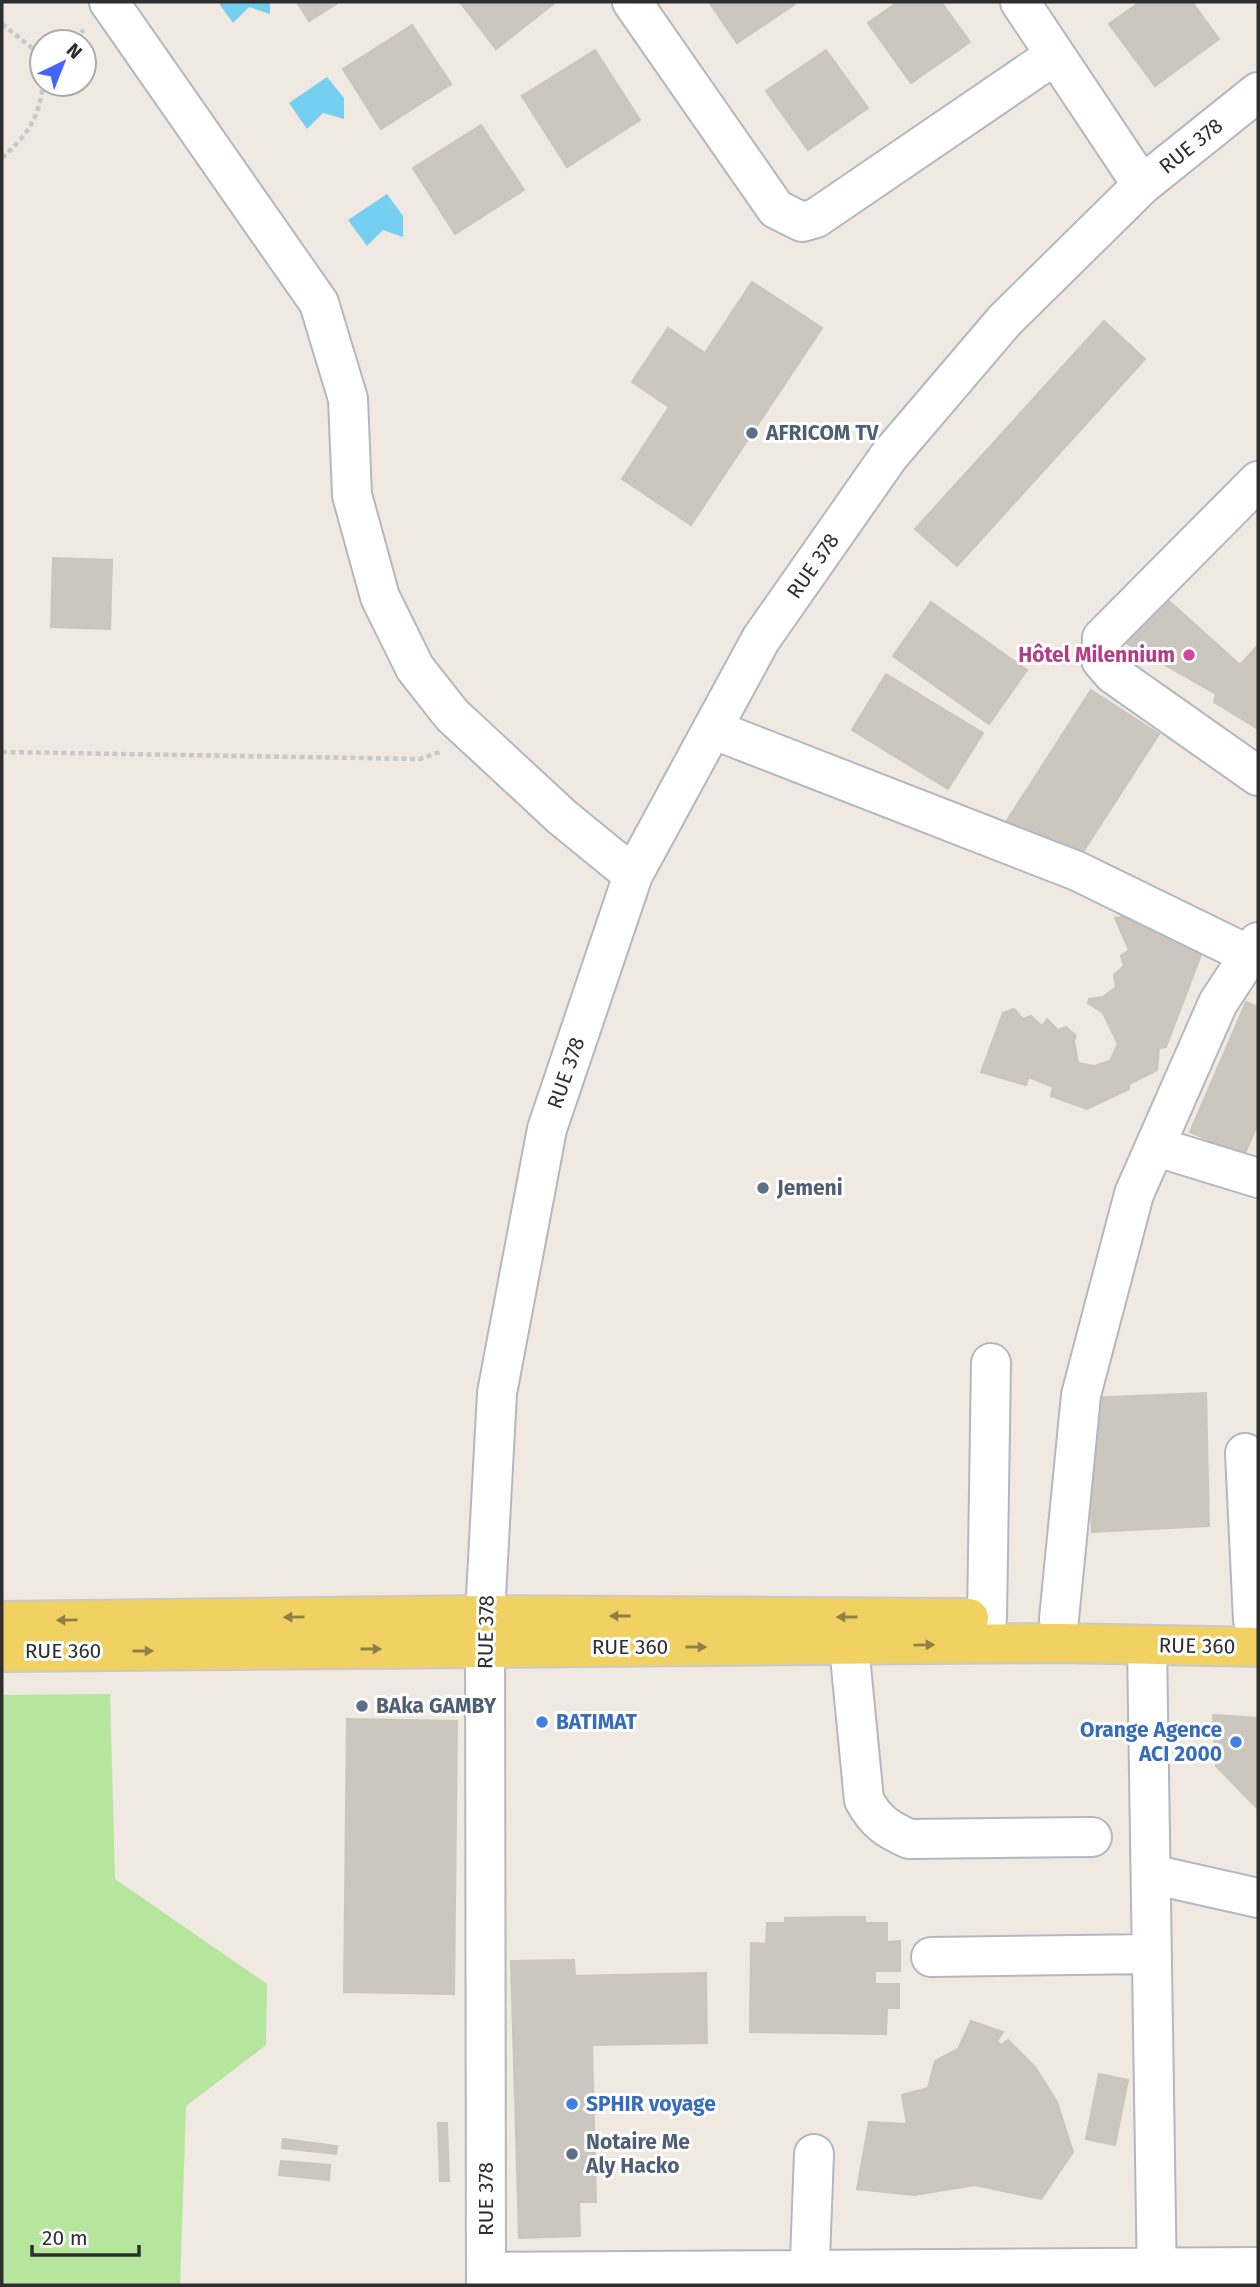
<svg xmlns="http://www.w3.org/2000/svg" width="1260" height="2287" font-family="'Fira Sans',sans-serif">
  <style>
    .green { fill: #b6e59e }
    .water { fill: #75cff0 }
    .building { fill: #cbc7bf; stroke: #cbc5ba; stroke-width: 2 }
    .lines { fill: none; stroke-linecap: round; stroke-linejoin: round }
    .minor-casing { stroke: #b4b7c1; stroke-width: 42 }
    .major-casing { stroke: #c9c9c9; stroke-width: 42 }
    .path { stroke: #c9c9c9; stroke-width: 4.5; stroke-dasharray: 5 3.5; stroke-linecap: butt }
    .minor { stroke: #fff; stroke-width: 38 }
    .major { stroke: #f2d163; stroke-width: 38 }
    .oneway { fill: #908048 }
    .service-dot { fill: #5c6f8a; stroke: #fff; stroke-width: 2.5 }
    .hotel-dot { fill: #d1479c; stroke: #fff; stroke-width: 2.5 }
    .shop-dot { fill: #3f7fe0; stroke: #fff; stroke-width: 2.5 }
    .labels { text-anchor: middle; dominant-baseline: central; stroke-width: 6; stroke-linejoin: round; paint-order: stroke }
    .street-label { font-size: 21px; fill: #2e2e2e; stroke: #fff }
    .service-label { font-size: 21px; font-weight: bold; fill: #4e5e75; stroke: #fff; text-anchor: start }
    .hotel-label { font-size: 21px; font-weight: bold; fill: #b23c85; stroke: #fff; text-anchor: end }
    .shop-label { font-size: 21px; font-weight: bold; fill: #366cbe; stroke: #fff; text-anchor: start }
  </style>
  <rect width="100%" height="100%" fill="#efe9e1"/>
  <!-- green -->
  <path class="green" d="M110 1694 115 1879 267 1984 266 2045 186 2106 180 2285H2V1695Z"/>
  <!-- water -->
  <path class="water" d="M218 2H270V14L249 7 233 23Z
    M327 77 344 98V119L323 113 307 129 289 103Z
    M387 194 403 216V237L383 230 367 246 348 220Z"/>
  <!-- building -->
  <path class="building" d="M297 2H339L309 21Z
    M460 2H556L496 49Z
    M709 2H793L795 4 737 43Z
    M898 2H941L970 42 911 83 868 23Z
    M1140 2H1192L1219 39 1155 86 1109 24Z
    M412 25 451 84 381 129 343 69Z
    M595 50 640 120 567 167 522 96Z
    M826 50 868 108 808 150 766 91Z
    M481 125 524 190 455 234 413 168Z
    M752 282 822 328 691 525 622 479 669 407 632 382 668 328 705 353Z
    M1104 321 1145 359 957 566 915 529Z
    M53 558 112 560 110 629 51 627Z
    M1159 592 1240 665 1258 645V729L1214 702 1216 694 1126 643Z
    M931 602 1027 670 989 724 893 656Z
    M886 674 983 733 948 789 852 730Z
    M1091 690 1159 734 1072 869 1004 825Z
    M1131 915 1137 924 1145 919 1150 928 1157 923 1204 947 1166 1047 1159 1048 1157 1070 1129 1084V1089L1087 1109 1051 1096 1053 1087 1029 1077 1026 1085 981 1072 1003 1013 1014 1009 1023 1019 1031 1016 1042 1026 1047 1019 1058 1030 1066 1027 1076 1036 1074 1040 1078 1063 1094 1066 1110 1061 1118 1044 1103 1013 1088 1003 1089 999 1103 997 1116 987 1114 975 1124 966 1121 956 1129 950 1115 918Z
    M1246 1002 1258 1007V1123L1244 1156 1190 1132Z
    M1206 1393 1209 1526 1092 1532 1086 1398Z
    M1213 1715 1258 1718V1809L1216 1766Z
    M347 1719 457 1721 454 1994 344 1992Z
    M841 1917H865V1923H887V1942L900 1941V1971H875V1984H899V2008H887L886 2034 750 2032 751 1943 766 1944 767 1923H785V1918Z
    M574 1960 575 1976 706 1973 707 2043 592 2045 596 2202H579L580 2236 519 2238 511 1961Z
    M971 2021 1003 2032 997 2041 1001 2045 1008 2040 1035 2067 1057 2102 1073 2152 1041 2199 975 2185 914 2195 857 2189 869 2122 907 2124 902 2095 928 2088 935 2061 958 2049Z
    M1099 2074 1128 2080 1115 2145 1086 2139Z
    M438 2123H447L449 2181H440Z
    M283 2139 337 2146 336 2154 282 2148Z
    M281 2161 330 2165 329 2180 279 2175Z"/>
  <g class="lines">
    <defs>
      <path id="minor" d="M109 2 319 303 348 399 352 495 380 597 415 668 452 715 562 817 633 875
        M632 2 776 209 802 222 816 218 1055 55
        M1020 2 1142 185
        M1258 481 1102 638 1101 660 1113 674 1258 776
        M712 729 1077 871 1249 955
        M1157 1147 1258 1178
        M1245 1453 1253 1620
        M987 1618 991 1363
        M1059 1619 1081 1395 1134 1194 1218 1003 1258 942
        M1147 1645 1157 2285
        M849 1646 864 1800C876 1822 887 1829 909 1839L1092 1837
        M1151 1874 1258 1898
        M931 1957 1152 1954
        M486 2272 1258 2267
        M486 2285 485 1615 497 1393 547 1129 633 875 761 639 889 456 1005 320 1142 185 1258 92
        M809 2285 814 2154"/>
      <path id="major" d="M2 1621 485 1615 969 1618
        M2 1652 1060 1643 1258 1647"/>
    </defs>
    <!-- minor casing -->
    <use href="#minor" class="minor-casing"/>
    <!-- major casing -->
    <use href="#major" class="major-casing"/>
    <!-- path -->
    <path class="path" d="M2 24 42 56
      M67 42 84 30
      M2 158C27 135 39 119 43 84
      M2 752 420 759 440 752"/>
    <!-- minor -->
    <use href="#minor" class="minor"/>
    <!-- major -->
    <use href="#major" class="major"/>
  </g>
  <!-- one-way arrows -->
  <defs><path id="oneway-solid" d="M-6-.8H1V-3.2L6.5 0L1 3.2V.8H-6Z" transform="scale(1.75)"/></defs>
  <g class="oneway">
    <use href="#oneway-solid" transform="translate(620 1616) rotate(-180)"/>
    <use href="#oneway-solid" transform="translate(294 1617) rotate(179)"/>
    <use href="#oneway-solid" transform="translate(847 1617) rotate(-180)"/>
    <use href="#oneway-solid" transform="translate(67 1620) rotate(179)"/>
    <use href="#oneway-solid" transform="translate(924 1645) rotate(-1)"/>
    <use href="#oneway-solid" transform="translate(696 1647)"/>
    <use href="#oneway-solid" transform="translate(371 1649)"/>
    <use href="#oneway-solid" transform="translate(143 1651)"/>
  </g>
  <!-- markers -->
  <g class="service-dot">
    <circle cx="752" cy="433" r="7"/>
    <circle cx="763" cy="1188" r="7"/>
    <circle cx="362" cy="1706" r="7"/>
    <circle cx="572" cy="2154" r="7"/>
  </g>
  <circle class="hotel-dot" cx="1189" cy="655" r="7"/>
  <g class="shop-dot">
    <circle cx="542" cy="1722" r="7"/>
    <circle cx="1236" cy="1742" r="7"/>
    <circle cx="572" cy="2104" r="7"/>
  </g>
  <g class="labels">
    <!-- street labels -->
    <g class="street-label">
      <text transform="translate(1191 146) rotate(-39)">RUE 378</text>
      <text transform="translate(813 566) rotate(-55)">RUE 378</text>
      <text transform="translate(566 1073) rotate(-71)">RUE 378</text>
      <text transform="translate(486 1632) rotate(-89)">RUE 378</text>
      <text transform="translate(1197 1646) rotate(1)">RUE 360</text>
      <text x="630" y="1647">RUE 360</text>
      <text x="63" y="1651">RUE 360</text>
      <text transform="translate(486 2199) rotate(-90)">RUE 378</text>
    </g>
    <!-- service labels -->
    <g class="service-label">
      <text x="766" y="433">AFRICOM TV</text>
      <text x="777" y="1188">Jemeni</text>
      <text x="376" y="1706">BAka GAMBY</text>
      <text x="586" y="2142">Notaire Me<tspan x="586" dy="24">Aly Hacko</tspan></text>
    </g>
    <!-- hotel labels -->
    <g class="hotel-label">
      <text x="1175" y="655">Hôtel Milennium</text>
    </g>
    <!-- shop labels -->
    <g class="shop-label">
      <text x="556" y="1722">BATIMAT</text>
      <text x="1222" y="1730" text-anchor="end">Orange Agence<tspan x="1222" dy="24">ACI 2000</tspan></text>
      <text x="586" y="2104">SPHIR voyage</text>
    </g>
  </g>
  <!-- border -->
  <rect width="1260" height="2287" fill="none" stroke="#2e2e2e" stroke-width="7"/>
  <!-- north arrow -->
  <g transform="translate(63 63) rotate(43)"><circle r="33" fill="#ffffff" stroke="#ababab" stroke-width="2"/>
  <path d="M0-5L12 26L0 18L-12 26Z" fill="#4264fb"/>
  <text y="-10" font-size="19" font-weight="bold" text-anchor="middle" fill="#2e2e2e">N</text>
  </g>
  <!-- scale -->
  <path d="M32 2245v10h107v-10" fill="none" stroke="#2e2e2e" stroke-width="3.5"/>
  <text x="42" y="2245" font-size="21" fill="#2e2e2e" stroke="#ffffff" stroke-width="5" paint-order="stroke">20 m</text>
</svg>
